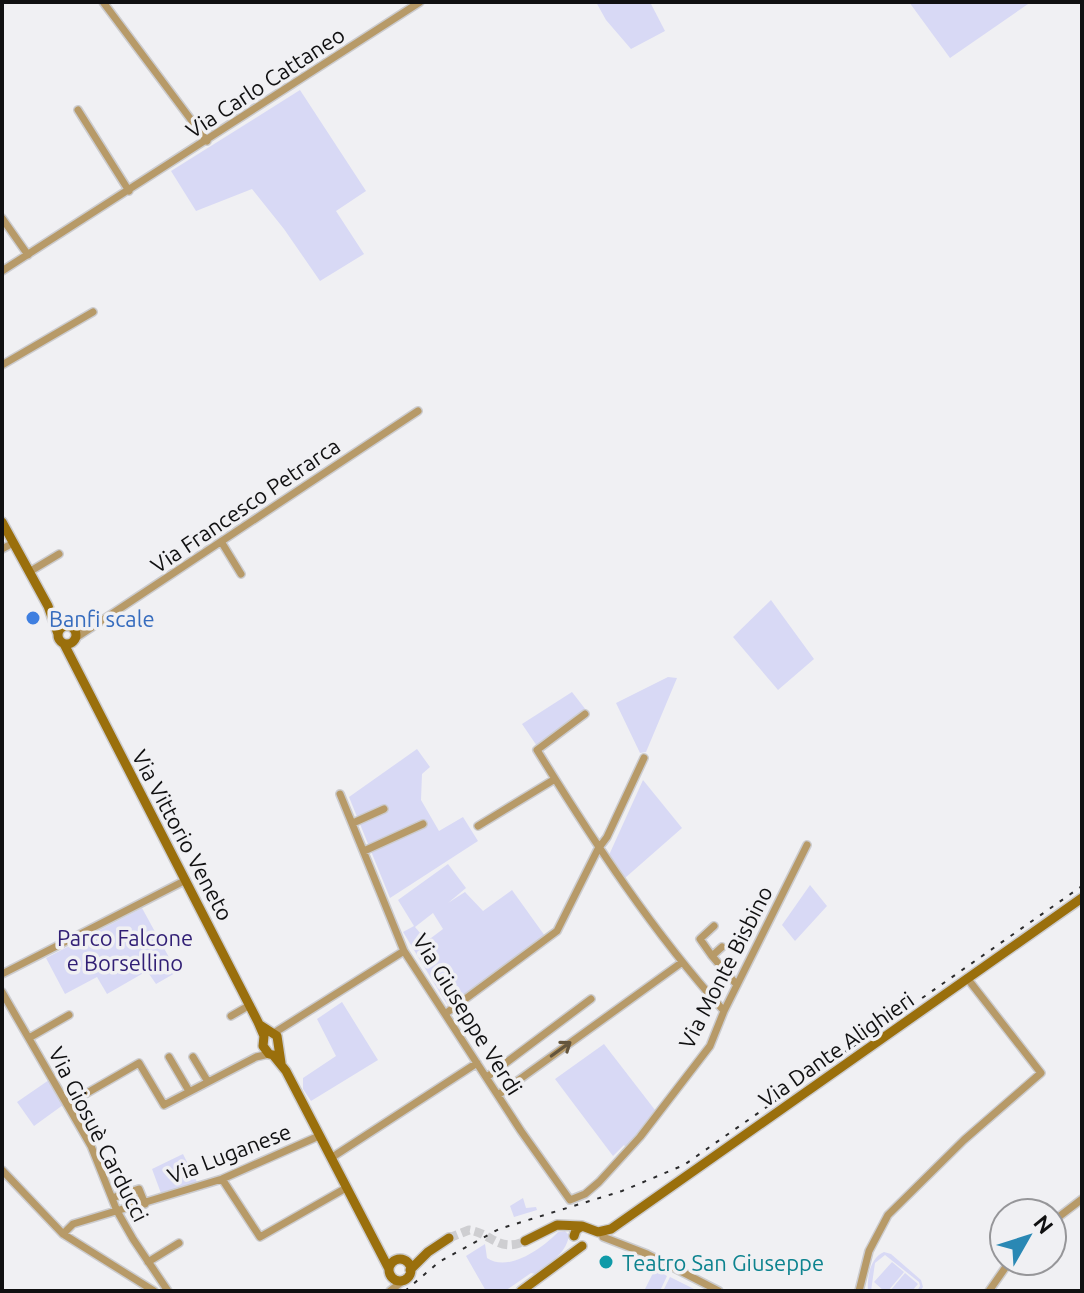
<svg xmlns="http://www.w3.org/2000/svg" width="1084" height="1293" font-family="Ubuntu,sans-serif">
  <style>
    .green { fill: #d8d9f5; fill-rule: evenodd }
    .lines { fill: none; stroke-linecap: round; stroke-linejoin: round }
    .secondary-tunnel { stroke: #ceced1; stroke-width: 9; stroke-dasharray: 9 4.5; stroke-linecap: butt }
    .street-casing { stroke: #cccccf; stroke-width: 10 }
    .secondary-casing { stroke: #cccccf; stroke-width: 12 }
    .street { stroke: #b79a68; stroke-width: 7 }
    .secondary { stroke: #9a6f0c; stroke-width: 9 }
    .rail { stroke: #2b2b2c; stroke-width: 2; stroke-dasharray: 4 8; stroke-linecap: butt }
    .oneway { stroke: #64553c }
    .shop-dot { fill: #3f7fe0; stroke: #f0f0f3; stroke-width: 3 }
    .culture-dot { fill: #0f9aa8; stroke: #f0f0f3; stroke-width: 3 }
    .labels { text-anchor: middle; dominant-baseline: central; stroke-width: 7; stroke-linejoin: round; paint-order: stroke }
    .street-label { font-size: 22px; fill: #101011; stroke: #f0f0f3 }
    .shop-label { font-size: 22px; fill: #366cbe; stroke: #f0f0f3; text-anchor: start }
    .park-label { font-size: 22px; fill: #311f75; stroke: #f0f0f3 }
    .culture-label { font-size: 22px; fill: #0d838f; stroke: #f0f0f3; text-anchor: start }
  </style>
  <rect width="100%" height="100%" fill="#f0f0f3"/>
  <!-- green -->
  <path class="green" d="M596 2H650L665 31 631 49 606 20Z
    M909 2H1031L950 58Z
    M300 90 366 191 336 211 364 254 320 281 284 229 252 189 196 211 171 171Z
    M771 600 814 659 778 690 733 637Z
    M668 677 677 678 646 752 640 753 616 703Z
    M572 692 586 710 537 746 522 724Z
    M417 749 430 767 422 774 421 800 439 831 463 817 478 841 390 898 349 797Z
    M643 780 682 828 625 878 609 855Z
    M448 864 466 888 448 903 465 892 483 911 512 890 545 936 448 1006 403 932 414 926 398 900ZM433 913 443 929 427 941 415 927Z
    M810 885 827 906 795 941 782 925Z
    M142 908 177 972 156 984 147 971 107 994 97 977 65 994 46 958Z
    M342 1002 378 1060 311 1101 303 1089V1078L336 1056 317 1019Z
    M604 1044 655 1110 626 1148 624 1145 613 1156 555 1079Z
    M49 1080 63 1105 34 1126 17 1102Z
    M183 1154 198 1184 162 1196 152 1169Z
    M523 1198 526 1208 536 1207 537 1210 514 1217 510 1206Z
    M565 1231 569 1235C567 1252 550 1264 536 1274L531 1273 505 1291H486L466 1256 485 1244 487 1258C508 1273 543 1248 558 1232Z
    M884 1252 891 1254 921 1280 923 1287 920 1291H917L920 1286 919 1282 885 1255 875 1263 871 1291H868C867 1277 870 1258 884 1252Z
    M892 1262 904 1272 888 1291H884L874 1282Z
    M655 1269 667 1276 660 1291H644Z
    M905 1273 918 1284 912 1291H890Z
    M670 1277 698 1291H663Z"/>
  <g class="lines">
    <!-- secondary-tunnel -->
    <path class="secondary-tunnel" d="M449 1238 469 1230C493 1234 499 1253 525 1241"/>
    <defs>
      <path id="street" d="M103 2 207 141
        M78 110 129 191
        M2 218 28 255
        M2 271 420 2
        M2 365 93 312
        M222 543 241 574
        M2 549 13 543
        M29 572 59 554
        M72 628 89 627
        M74 639 418 411
        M585 714 537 750C594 842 652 931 724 1011
        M340 794 404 951 521 1131 570 1200 585 1194 599 1182 640 1137 710 1046 724 1011 807 845
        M353 823 384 809
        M478 826 555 779
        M364 851 423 824
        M722 947 712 956 737 985
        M712 956 700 939 714 926
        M2 974 186 880
        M2 992 91 1146 117 1211 133 1239 168 1291
        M445 1014 557 931 598 849 607 837 644 758
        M231 1016 250 1005
        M274 1033 404 951
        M29 1038 69 1015
        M169 1057 189 1091
        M193 1057 208 1082
        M487 1077 591 999
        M498 1095 681 963
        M68 1104 139 1063 164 1105 256 1057 269 1054
        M331 1158 477 1063
        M2 1170 63 1234 154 1291
        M222 1179 260 1237 346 1188
        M112 1198 139 1189 145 1204
        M1052 1222 1082 1199
        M63 1234 73 1224 222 1179 319 1136
        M603 1237 647 1254 719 1291
        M148 1262 179 1243
        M390 1291 404 1280
        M859 1291 869 1251 888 1215 964 1140 1041 1073 967 978
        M989 1291 1010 1261"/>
      <path id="secondary" d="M2 522 48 606 58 634
        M58 635a9 9 0 1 1 18 0a9 9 0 1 1-18 0Z
        M64 644 258 1022 264 1036 263 1046 269 1054 273 1055
        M260 1025 277 1036 281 1063
        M273 1055 286 1071 389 1269
        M574 1236 576 1230 582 1226 598 1232 611 1229 1082 898
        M525 1241 557 1225 582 1226
        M389 1270a11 11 0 1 1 22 0a11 11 0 1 1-22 0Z
        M410 1270 428 1252 449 1238
        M521 1291 582 1246"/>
    </defs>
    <!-- street casing -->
    <use href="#street" class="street-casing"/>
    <!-- secondary casing -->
    <use href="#secondary" class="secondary-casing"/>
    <!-- street -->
    <use href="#street" class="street"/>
    <!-- secondary -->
    <use href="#secondary" class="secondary"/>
    <!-- rail -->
    <path class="rail" d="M405 1291 439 1262 499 1229 622 1191 684 1165 1082 886"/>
  </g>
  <!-- one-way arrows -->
  <defs><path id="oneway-shaft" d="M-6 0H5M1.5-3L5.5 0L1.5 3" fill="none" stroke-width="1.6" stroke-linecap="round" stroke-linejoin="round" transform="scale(2)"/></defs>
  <use class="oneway" href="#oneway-shaft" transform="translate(561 1049) rotate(-36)"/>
  <!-- markers -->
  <circle class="shop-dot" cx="33" cy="618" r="8"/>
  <circle class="culture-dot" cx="606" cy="1262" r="8"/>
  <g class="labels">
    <!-- street labels -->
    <g class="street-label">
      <text transform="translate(265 82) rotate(-33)">Via Carlo Cattaneo</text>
      <text transform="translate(245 505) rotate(-34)">Via Francesco Petrarca</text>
      <text transform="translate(183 835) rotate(62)">Via Vittorio Veneto</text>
      <text transform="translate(725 967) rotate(-63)">Via Monte Bisbino</text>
      <text transform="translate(468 1014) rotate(58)">Via Giuseppe Verdi</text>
      <text transform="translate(836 1049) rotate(-35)">Via Dante Alighieri</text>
      <text transform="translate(99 1134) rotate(63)">Via Giosuè Carducci</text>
      <text transform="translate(229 1153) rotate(-21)">Via Luganese</text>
    </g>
    <!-- shop labels -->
    <g class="shop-label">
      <text x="49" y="618">Banfi scale</text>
    </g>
    <!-- park labels -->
    <g class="park-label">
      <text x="125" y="937">Parco Falcone<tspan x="125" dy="25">e Borsellino</tspan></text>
    </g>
    <!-- culture labels -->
    <g class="culture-label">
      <text x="622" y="1262">Teatro San Giuseppe</text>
    </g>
  </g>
  <!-- border -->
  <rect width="1084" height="1293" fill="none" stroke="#101011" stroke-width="8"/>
  <!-- north arrow -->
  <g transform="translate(1028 1237) rotate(51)"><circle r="38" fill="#f0f0f3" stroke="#969699" stroke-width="2"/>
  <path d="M0-6L14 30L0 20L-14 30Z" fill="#2a88b4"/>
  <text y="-12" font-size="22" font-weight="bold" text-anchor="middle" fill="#101011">N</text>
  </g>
</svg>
